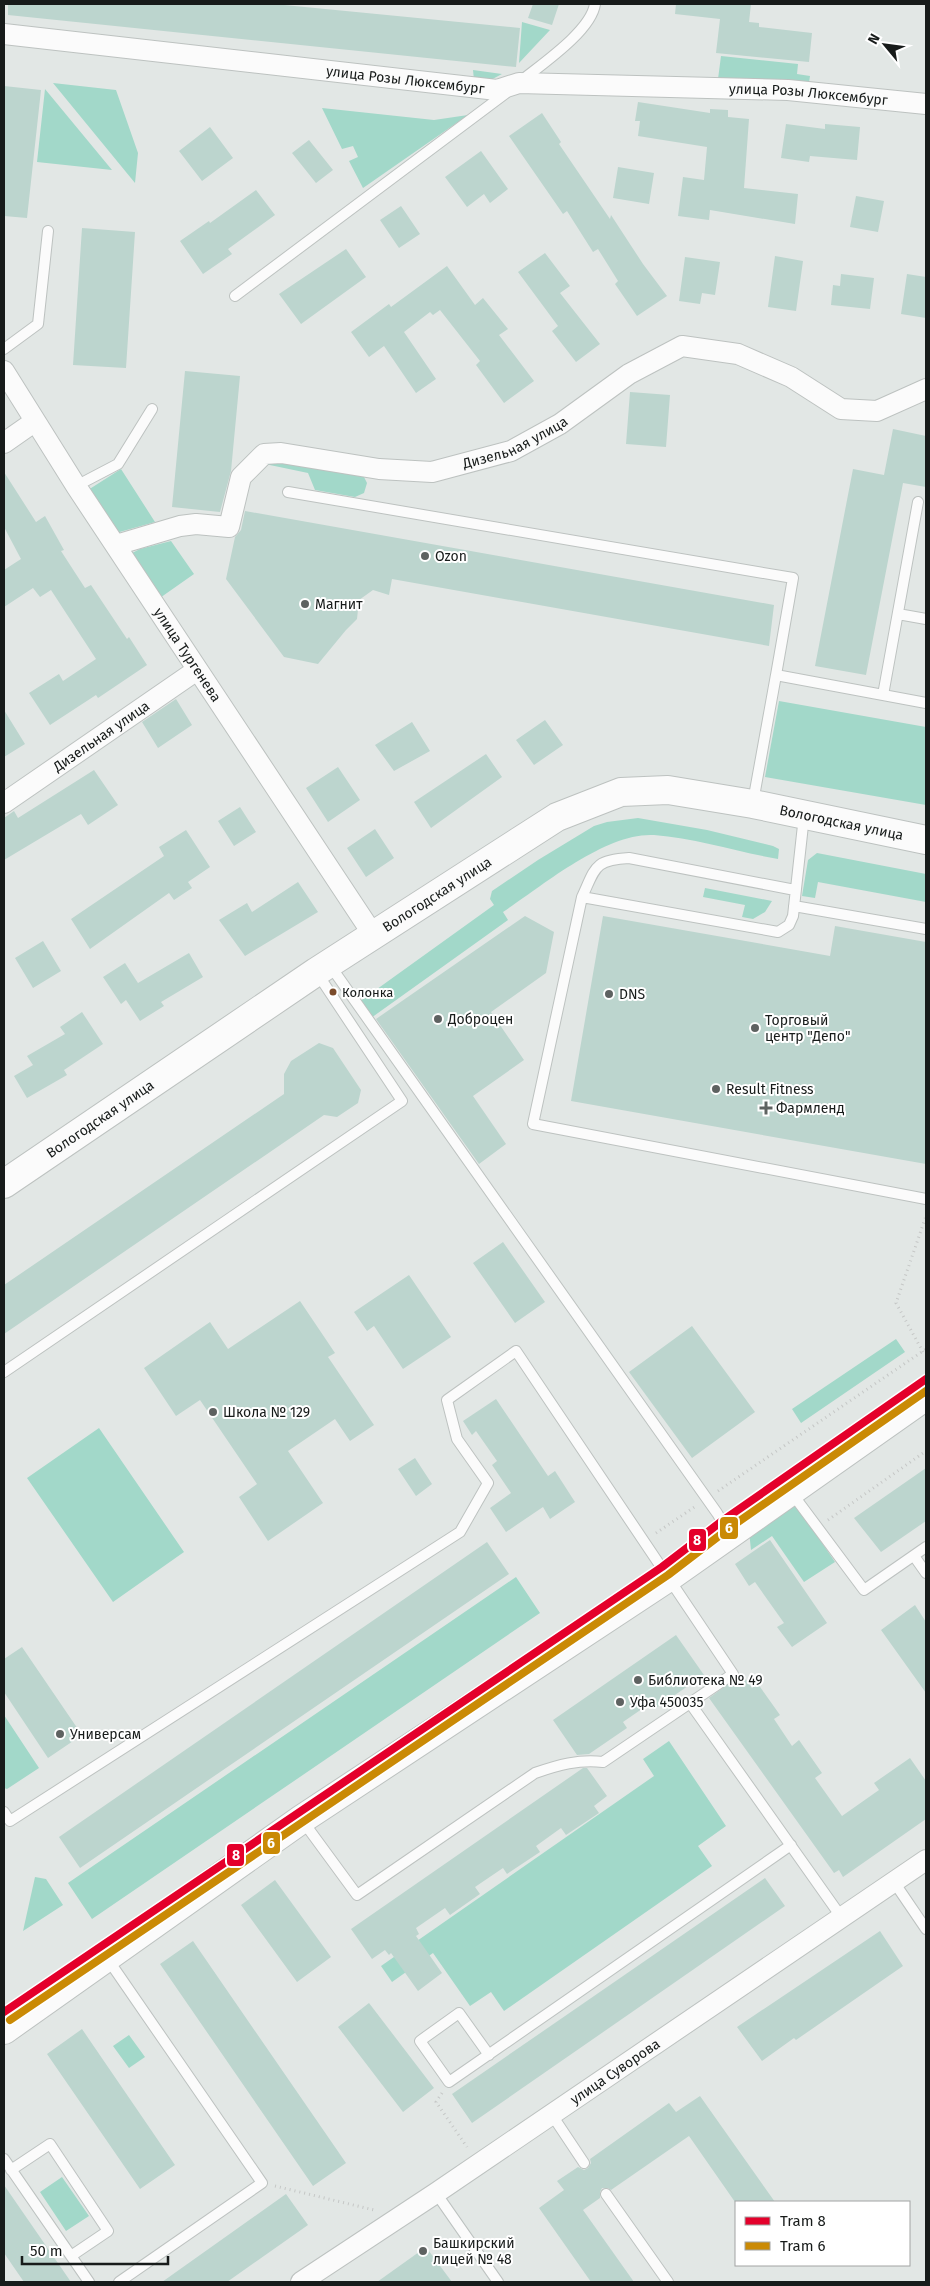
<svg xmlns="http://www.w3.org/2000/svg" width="930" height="2286" font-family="'Fira Sans',sans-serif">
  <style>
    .green { fill: #a2d8c9 }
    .building { fill: #bcd5ce }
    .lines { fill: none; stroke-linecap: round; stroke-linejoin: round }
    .service-casing { stroke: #bdc2c0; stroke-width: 12 }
    .minor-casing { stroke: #bdc2c0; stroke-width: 22 }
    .secondary-casing { stroke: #bdc2c0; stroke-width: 30 }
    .path { stroke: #c5c7c6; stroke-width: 3; stroke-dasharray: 1 4; stroke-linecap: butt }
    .service { stroke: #fbfbfb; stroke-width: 10 }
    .minor { stroke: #fbfbfb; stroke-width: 20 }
    .secondary { stroke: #fbfbfb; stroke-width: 28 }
    .tram-1-casing { stroke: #fff; stroke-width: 11 }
    .tram-2-casing { stroke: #fff; stroke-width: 11 }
    .tram-1 { stroke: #e4002b; stroke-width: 8 }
    .tram-2 { stroke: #ca8a05; stroke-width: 8 }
    .poi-dot { fill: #5e6261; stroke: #fff; stroke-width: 2 }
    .bus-dot { fill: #7a4b2a; stroke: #fff; stroke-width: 2 }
    .labels { text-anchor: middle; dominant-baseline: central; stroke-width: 4; stroke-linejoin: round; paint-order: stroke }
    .bus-label { font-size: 13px; fill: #171b1a; stroke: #fff; text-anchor: start }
    .street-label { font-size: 14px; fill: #171b1a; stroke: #fff }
    .poi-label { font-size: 14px; fill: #171b1a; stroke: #fff; text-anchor: start }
    .line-badge { stroke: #fff; stroke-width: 2 }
    .badge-label { font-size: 14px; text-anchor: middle; font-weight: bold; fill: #fff }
  </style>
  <rect width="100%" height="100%" fill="#e2e7e5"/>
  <!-- green -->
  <path class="green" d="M522 22 550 30 519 63Z
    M721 56 798 64 797 74 810 76 808 89 718 79Z
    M473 70 502 74 485 83 474 80Z
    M53 83 116 90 138 153 135 183Z
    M45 89 112 170 37 162Z
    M322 108 434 120 468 115 363 188 349 161 358 157 353 146 342 149Z
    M268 457 363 475 367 483 364 493 355 497 315 490 308 473 265 464Z
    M121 469 155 522 116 533 88 490Z
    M171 541 194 574 157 600 128 555 140 549Z
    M779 701 926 727V805L765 777Z
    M638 818 707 830 773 846 779 849 778 859C737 852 696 838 654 835 606 832 542 886 503 912L508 920 371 1018 359 1002 494 905 490 899 492 891 538 860 594 826 607 822Z
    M817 853 926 874V902L818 882 815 898 802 896 808 860Z
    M705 888 772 901 765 912 753 919 742 917 745 905 703 897Z
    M896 1339 905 1352 801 1423 792 1409Z
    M99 1428 184 1552 113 1602 27 1478Z
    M793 1506 799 1509 835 1562 804 1582 772 1536 751 1550 749 1531Z
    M516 1577 540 1613 92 1919 68 1883Z
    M4 1715 39 1768 7 1789 4 1788Z
    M669 1741 726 1826 698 1846 712 1866 504 2011 491 1992 470 2006 433 1953 392 1982 381 1966 654 1776 643 1759Z
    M35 1877 46 1879 63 1905 23 1931Z
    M129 2035 145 2057 129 2068 113 2046Z
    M62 2177 89 2216 66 2231 40 2192Z"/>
  <!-- building -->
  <path class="building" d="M8 4H274L520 28 516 67 8 15Z
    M533 4H559L552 25 528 18Z
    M676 4H751L749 22 759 23V27L812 33 809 62 716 53 720 19 675 14Z
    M4 86 41 90 27 218 4 216Z
    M638 102 710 113V109L728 110V117L749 119 744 188 798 194 795 224 710 210 709 220 678 216 683 177 704 180 707 147 638 136 640 121H635Z
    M542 113 561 142 559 144 610 219 611 215 643 264 667 296 637 316 615 284 618 281 598 249 593 252 567 211 563 214 509 136Z
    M786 124 825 129V124L860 127 857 160 810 156 809 162 781 158Z
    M210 127 233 158 202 181 179 151Z
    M309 140 333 170 316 183 292 153Z
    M481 151 508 189 490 203 484 194 467 207 445 177Z
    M618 167 654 173 649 204 613 198Z
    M256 190 275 215 228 249 232 254 203 274 180 241 209 221 210 223Z
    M856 196 884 201 878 232 850 227Z
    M401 206 420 234 399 248 380 220Z
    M82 228 135 232 126 368 73 365Z
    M346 249 366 277 301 324 279 294Z
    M545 253 570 286 560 293 600 344 576 362 552 331 558 326 518 272Z
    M775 256 803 261 796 311 768 307Z
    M685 257 720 262 715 295 702 293 700 304 679 301Z
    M447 266 475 305 483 298 508 329 499 335 534 381 504 403 476 365 480 361 440 310 433 315 430 312 404 332 436 379 416 393 384 346 369 357 351 332 389 304 391 307Z
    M841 274 874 278 870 309 831 305 833 285 840 286Z
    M907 274 926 277V318L901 314Z
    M185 371 240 376 231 471 220 512 172 507Z
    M630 392 670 395 666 447 626 444Z
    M893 429 926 436V487L903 483 866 675 815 666 853 469 884 475Z
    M4 472 36 522 45 516 64 550 61 551 85 588 91 585 127 639 129 637 147 665 98 698 96 695 50 725 29 693 59 674 63 681 96 659 51 590 40 597 33 588 4 607V570L21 559 4 527Z
    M245 511 774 605 769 646 392 579 389 595 373 590 359 600 357 619 346 630 318 664 284 657 226 579 235 537 241 530Z
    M176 699 192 725 158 748 142 722Z
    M4 710 25 744 4 757Z
    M545 720 563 745 534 765 516 740Z
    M412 722 430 751 394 771 375 745Z
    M486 754 502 777 431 828 414 802Z
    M338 767 360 800 328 822 306 788Z
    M94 770 118 805 88 825 81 814 4 860V818L14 811 18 818Z
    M240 807 256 832 234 846 218 821Z
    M375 829 394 858 366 877 347 848Z
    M186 830 210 867 188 882 192 888 174 900 169 893 90 949 71 919 164 856 159 847Z
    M298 882 318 912 245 956 219 920 247 903 252 912Z
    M525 916 554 932 546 973 491 1012 524 1060 473 1096 506 1144 479 1164 376 1019Z
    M603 916 830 956 835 926 926 942V1164L571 1101Z
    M43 941 61 971 33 988 15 958Z
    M189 953 203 977 161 1002 164 1006 140 1021 126 1000 121 1004 103 977 125 963 138 983Z
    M82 1012 103 1044 64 1070 67 1075 27 1098 14 1076 33 1065 27 1056 65 1034 60 1027Z
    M319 1043 333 1048 361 1090 358 1103 337 1117 324 1115 4 1334V1285L284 1094V1074L291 1061Z
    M503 1242 545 1302 515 1323 473 1263Z
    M409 1275 451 1337 403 1369 374 1326 367 1331 354 1312Z
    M300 1301 335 1353 328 1357 374 1425 350 1441 335 1419 288 1451 323 1503 268 1541 239 1497 257 1484 200 1400 176 1416 144 1368 210 1322 228 1349Z
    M692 1326 755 1412 692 1458 629 1372Z
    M496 1399 548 1476 555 1471 575 1502 550 1519 543 1507 506 1532 490 1508 511 1493 492 1465 497 1461 476 1431 472 1435 463 1421Z
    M415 1458 432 1484 416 1496 398 1469Z
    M926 1468V1521L881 1552 854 1518Z
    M770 1540 827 1623 792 1647 777 1627 784 1623 755 1582 749 1586 735 1564Z
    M487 1542 509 1574 80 1868 59 1837Z
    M915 1605 926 1622V1693L881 1630Z
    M676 1635 704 1675 656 1708 652 1702 623 1722 627 1728 589 1754 577 1755 553 1720Z
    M22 1647 82 1735 48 1758 4 1692V1659Z
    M742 1674 752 1688 758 1684 780 1715 774 1719 792 1746 799 1740 822 1773 815 1778 842 1816 879 1790 874 1783 910 1758 926 1781V1819L843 1877 839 1870 834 1873 709 1698Z
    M583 1768H587L607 1796 594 1806 599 1813 566 1835 561 1828 536 1846 540 1852 507 1874 503 1868 475 1887 480 1894 450 1915 445 1908 416 1928 419 1934 416 1936 442 1973 418 1991 391 1953 389 1955 385 1950 372 1959 351 1929Z
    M765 1878 785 1906 472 2123 452 2094Z
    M275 1880 331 1957 297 1982 241 1905Z
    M880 1931 903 1966 796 2040 794 2038 762 2061 737 2027Z
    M193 1941 346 2163 313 2186 160 1964Z
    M369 2003 434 2088 403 2112 338 2027Z
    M82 2029 175 2165 140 2189 47 2054Z
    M700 2096 775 2202H735L689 2136 611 2190 608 2188H602L600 2192V2198L583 2210 634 2282H591L539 2208 564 2190 557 2181 578 2167 584 2170 588 2168 591 2163 590 2159 669 2103 676 2112Z
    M4 2185 71 2282H24L4 2253Z
    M286 2194 308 2225 227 2282H162Z
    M426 2247 452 2282H377Z"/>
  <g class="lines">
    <defs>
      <path id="service" d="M521 81C542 64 591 31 595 4
        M235 296 506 93
        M4 349 38 324 48 231
        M76 486 118 464 152 409
        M288 492 793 578 776 675
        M898 614 926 619
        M883 695 918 502
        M753 802 776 675 926 703
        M804 816 793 916 789 925 778 932 582 897 533 1124 926 1199
        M582 897C596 867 594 860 629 858L795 890
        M794 906 926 929
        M329 964 717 1513 729 1533
        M4 1372 402 1101 317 973
        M791 1492 864 1590 926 1547
        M914 1556 926 1573
        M4 1812 10 1821 460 1532 488 1483 457 1439 447 1400 516 1351 733 1674 690 1703
        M302 1820 357 1895 535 1773C558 1765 579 1759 603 1762L690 1703 842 1918
        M894 1882 926 1929
        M107 1958 262 2183 119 2282
        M489 2055 459 2013 420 2041 449 2082 791 1845
        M552 2115 584 2163
        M4 2159 89 2282
        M11 2170 50 2144 108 2231 71 2256
        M436 2193 498 2282
        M606 2194 668 2282"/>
      <g id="minor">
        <path id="s1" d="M4 34 497 90 519 83 788 90 926 104"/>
        <path id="s2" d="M4 371 76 486 374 936"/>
        <path d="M4 443 34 422"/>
        <path id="s3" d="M116 545 180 526 196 524 229 527 241 477 264 454 281 453 379 469 432 472 511 451 560 424 629 374 682 346 738 354 791 377 841 409 877 411 926 389"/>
        <path id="s4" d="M4 803 197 670"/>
        <path id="s5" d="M301 2282 436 2193 926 1860"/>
      </g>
      <g id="secondary">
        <path id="s6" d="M4 1184 316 972 557 817 621 792 668 790 753 804 926 840"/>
        <path d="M4 2030 302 1819 669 1577 926 1396"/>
      </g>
    </defs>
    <!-- service casing -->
    <use href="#service" class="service-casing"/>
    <!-- minor casing -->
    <use href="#minor" class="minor-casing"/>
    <!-- secondary casing -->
    <use href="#secondary" class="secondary-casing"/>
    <!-- path -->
    <path class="path" d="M923 1352 896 1303 926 1216
      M718 1491 926 1349
      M828 1520 926 1451
      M656 1533 696 1506
      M442 2093 436 2102 467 2147
      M275 2186 374 2210"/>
    <!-- service -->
    <use href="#service" class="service"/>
    <!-- minor -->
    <use href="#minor" class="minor"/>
    <!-- secondary -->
    <use href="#secondary" class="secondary"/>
    <defs>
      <path id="tram-1" d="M4 2012 662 1567 722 1521 926 1379"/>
      <path id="tram-2" d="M10 2020 668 1575 728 1529 926 1391"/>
    </defs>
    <!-- tram-1 casing -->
    <use href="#tram-1" class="tram-1-casing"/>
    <!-- tram-2 casing -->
    <use href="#tram-2" class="tram-2-casing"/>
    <!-- tram-1 -->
    <use href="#tram-1" class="tram-1"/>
    <!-- tram-2 -->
    <use href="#tram-2" class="tram-2"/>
  </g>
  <!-- markers -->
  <g class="poi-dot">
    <circle cx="425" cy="556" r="5"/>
    <circle cx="305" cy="604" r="5"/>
    <circle cx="609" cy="994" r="5"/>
    <circle cx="438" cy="1019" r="5"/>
    <circle cx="755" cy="1028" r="5"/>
    <circle cx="716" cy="1089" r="5"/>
    <path d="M763.5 1100.5h5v5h5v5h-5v5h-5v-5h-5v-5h5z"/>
    <circle cx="213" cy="1412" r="5"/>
    <circle cx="638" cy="1680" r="5"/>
    <circle cx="620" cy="1702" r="5"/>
    <circle cx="60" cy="1734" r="5"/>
    <circle cx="423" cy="2251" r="5"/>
  </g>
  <circle class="bus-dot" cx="333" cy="992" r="4.5"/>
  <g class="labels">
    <!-- bus labels -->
    <g class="bus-label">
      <text x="342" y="992">Колонка</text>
    </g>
    <!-- street labels -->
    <g class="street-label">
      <text stroke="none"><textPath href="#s1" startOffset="404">улица Розы Люксембург</textPath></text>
      <text stroke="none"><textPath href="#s1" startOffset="809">улица Розы Люксембург</textPath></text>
      <text stroke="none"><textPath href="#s3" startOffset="458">Дизельная улица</textPath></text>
      <text stroke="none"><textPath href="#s2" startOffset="338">улица Тургенева</textPath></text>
      <text stroke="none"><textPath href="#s4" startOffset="118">Дизельная улица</textPath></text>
      <text stroke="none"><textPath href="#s6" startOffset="956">Вологодская улица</textPath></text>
      <text stroke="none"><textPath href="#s6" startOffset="521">Вологодская улица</textPath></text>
      <text stroke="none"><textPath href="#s6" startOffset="116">Вологодская улица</textPath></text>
      <text stroke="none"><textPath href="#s5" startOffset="378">улица Суворова</textPath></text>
    </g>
    <!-- poi labels -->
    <g class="poi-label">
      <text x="435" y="556">Ozon</text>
      <text x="315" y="604">Магнит</text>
      <text x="619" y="994">DNS</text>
      <text x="448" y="1019">Доброцен</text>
      <text x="765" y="1020">Торговый<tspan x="765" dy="16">центр "Депо"</tspan></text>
      <text x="726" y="1089">Result Fitness</text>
      <text x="776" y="1108">Фармленд</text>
      <text x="223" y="1412">Школа № 129</text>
      <text x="648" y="1680">Библиотека № 49</text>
      <text x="630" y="1702">Уфа 450035</text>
      <text x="70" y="1734">Универсам</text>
      <text x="433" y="2243">Башкирский<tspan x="433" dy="16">лицей № 48</tspan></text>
    </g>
  </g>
  <g class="line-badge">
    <rect x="719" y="1516" width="20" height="24" rx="5" fill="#ca8a05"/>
    <rect x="688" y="1528" width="19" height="24" rx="5" fill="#e4002b"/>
    <rect x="262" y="1831" width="19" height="24" rx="5" fill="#ca8a05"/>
    <rect x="226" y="1843" width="19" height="24" rx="5" fill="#e4002b"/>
  </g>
  <g class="badge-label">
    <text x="729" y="1533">6</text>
    <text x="697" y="1545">8</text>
    <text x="271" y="1848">6</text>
    <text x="236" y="1860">8</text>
  </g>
  <!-- border -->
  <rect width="930" height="2286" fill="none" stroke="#171b1a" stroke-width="10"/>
  <!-- legend -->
  <rect x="735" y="2201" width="175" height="65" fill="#ffffff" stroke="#a2a4a3"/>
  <rect x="745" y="2217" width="25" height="8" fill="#e4002b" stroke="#a2a4a3"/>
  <text x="780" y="2226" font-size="15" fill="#171b1a">Tram 8</text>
  <rect x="745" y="2242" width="25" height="8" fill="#ca8a05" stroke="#a2a4a3"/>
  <text x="780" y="2251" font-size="15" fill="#171b1a">Tram 6</text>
  <!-- north arrow -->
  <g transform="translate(885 45) rotate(299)" stroke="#ffffff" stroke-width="4" paint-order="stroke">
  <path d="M0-4L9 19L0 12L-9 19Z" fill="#171b1a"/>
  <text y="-8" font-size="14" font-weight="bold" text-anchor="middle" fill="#171b1a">N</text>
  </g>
  <!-- scale -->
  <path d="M22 2256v8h146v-8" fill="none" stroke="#171b1a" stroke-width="2.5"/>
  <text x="30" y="2256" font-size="15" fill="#171b1a" stroke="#ffffff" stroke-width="4" paint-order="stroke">50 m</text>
</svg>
